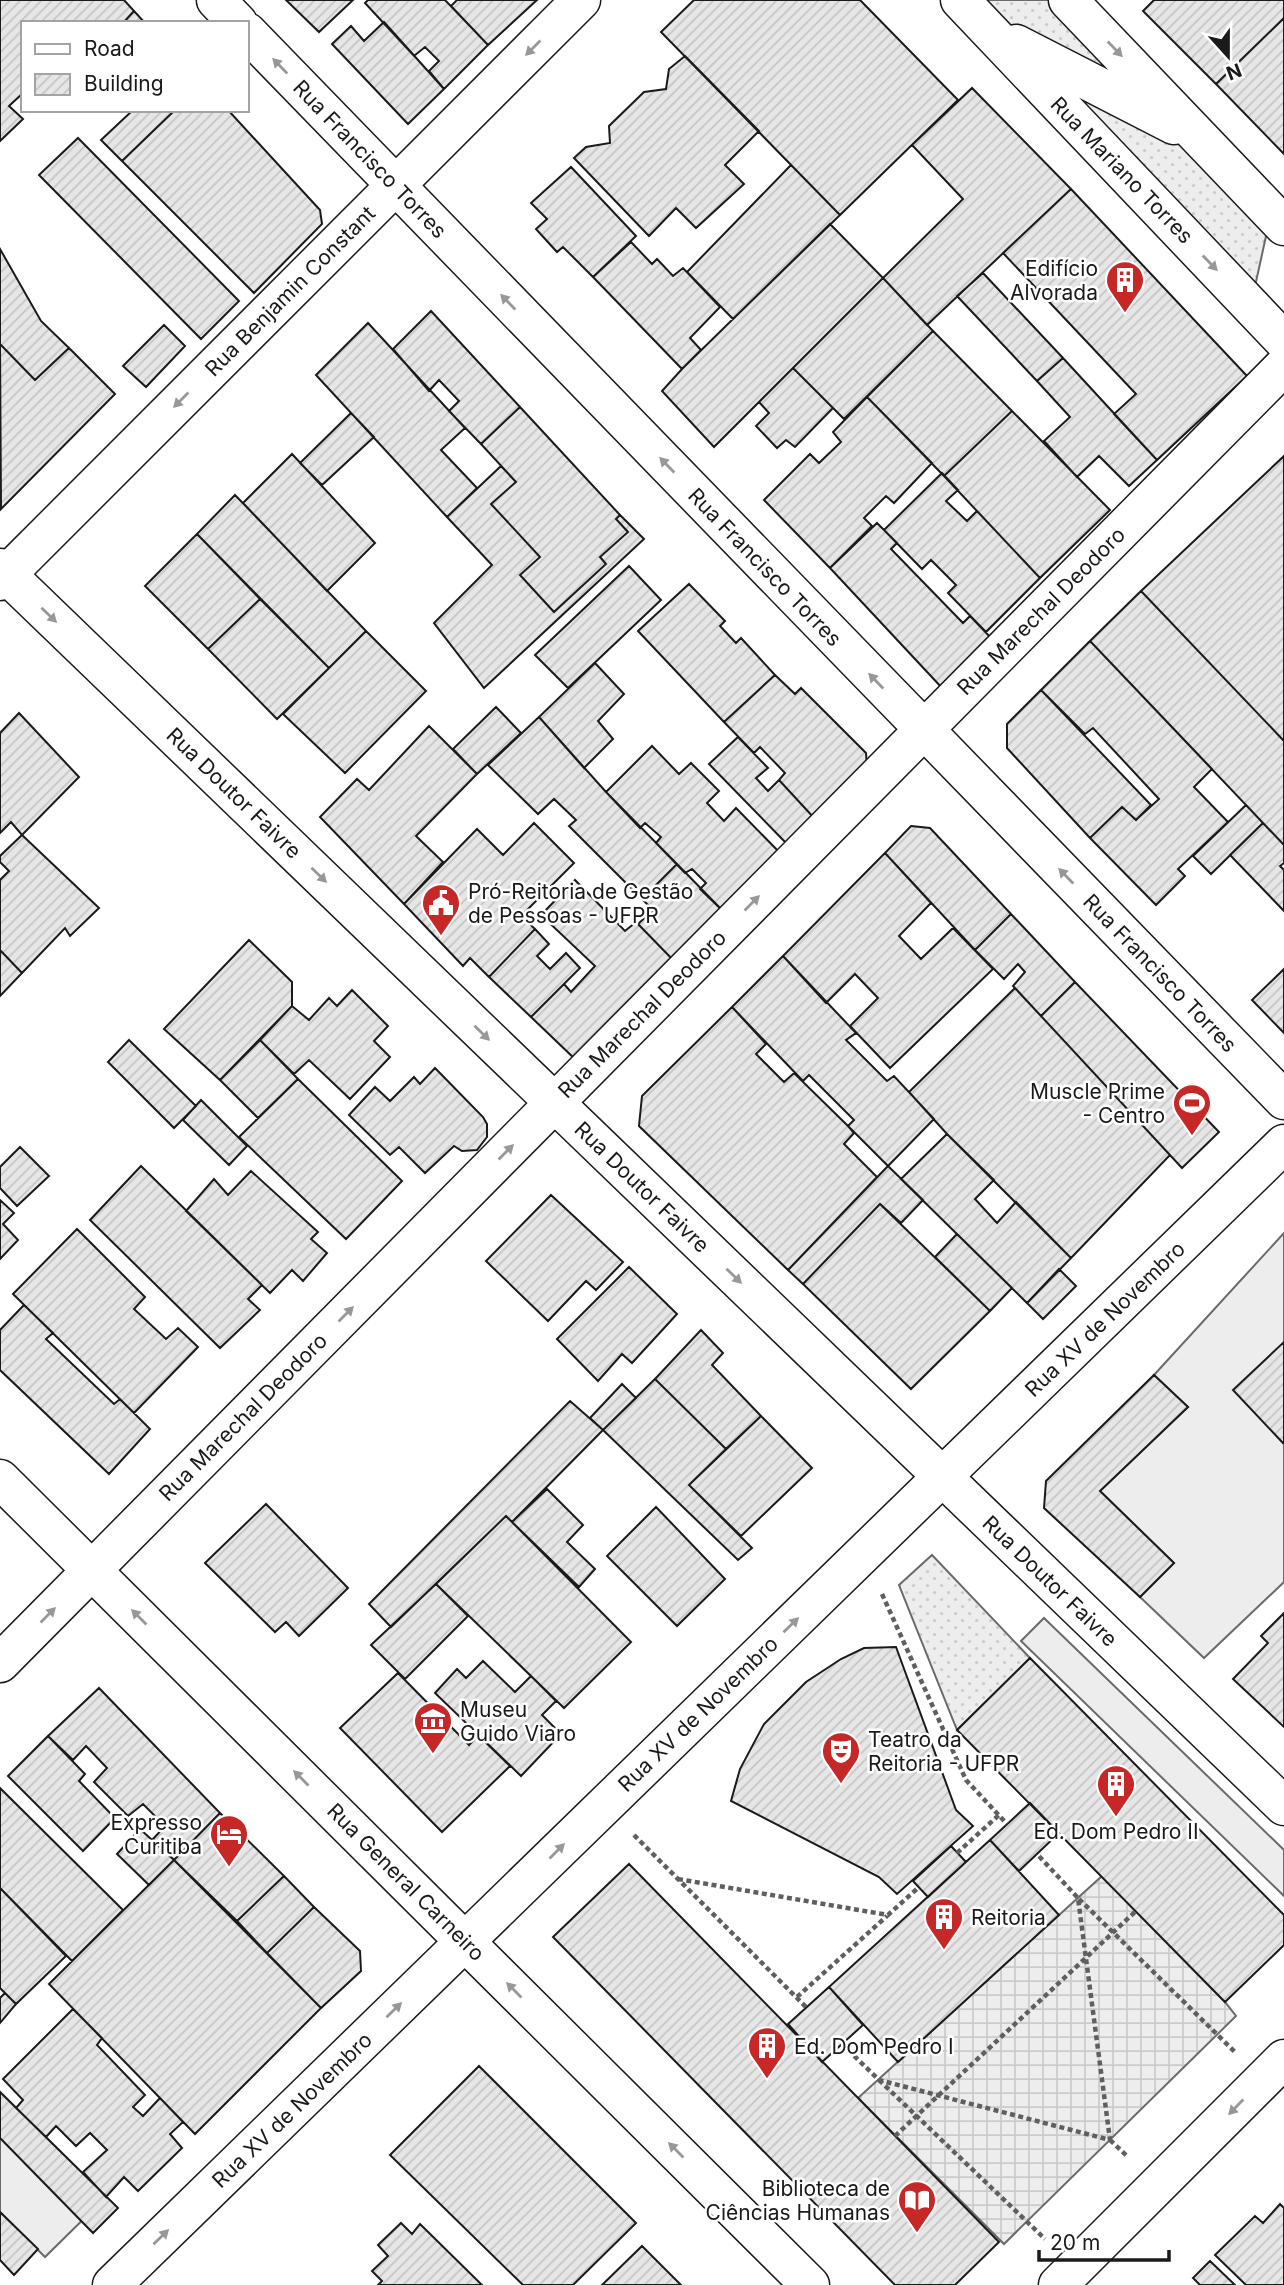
<svg xmlns="http://www.w3.org/2000/svg" width="1284" height="2285" font-family="Inter,sans-serif">
  <style>
    .grass { fill: url(#grass-dots); stroke: #6a6a6a; stroke-width: 2 }
    .pitch { fill: #ededed; stroke: #6a6a6a; stroke-width: 2 }
    .plaza { fill: url(#plaza-grid); stroke: #6a6a6a; stroke-width: 2 }
    .building { fill: url(#building-hatch); stroke: #1a1a1a; stroke-width: 2 }
    .lines { fill: none; stroke-linecap: round; stroke-linejoin: round }
    .minor-casing { stroke: #1a1a1a; stroke-width: 41 }
    .major-casing { stroke: #1a1a1a; stroke-width: 41 }
    .path { stroke: #5f5f5f; stroke-width: 4.5; stroke-dasharray: 5 3.5; stroke-linecap: butt }
    .minor { stroke: #fff; stroke-width: 38 }
    .major { stroke: #fff; stroke-width: 38 }
    .oneway { fill: #989898 }
    .labels { text-anchor: middle; dominant-baseline: central; stroke-width: 5; stroke-linejoin: round; paint-order: stroke }
    .street-label { font-size: 21px; fill: #1a1a1a; stroke: #fff }
    .poi-label { font-size: 21px; fill: #1a1a1a; stroke: #fff; text-anchor: start }
  </style>
  <defs>
    <pattern id="grass-dots" width="8" height="8" patternUnits="userSpaceOnUse" patternTransform="scale(1.75)"><rect width="8" height="8" fill="#ededed"/><path d="M2 2h.1M6 6h.1" fill="none" stroke="#cbcbcb" stroke-width="1.8" stroke-linecap="round"/></pattern>
    <pattern id="plaza-grid" width="8" height="8" patternUnits="userSpaceOnUse" patternTransform="scale(1.75)"><rect width="8" height="8" fill="#ededed"/><path d="M0 4h8M4 0v8" fill="none" stroke="#cbcbcb"/></pattern>
    <pattern id="building-hatch" width="6" height="6" patternUnits="userSpaceOnUse" patternTransform="scale(1.75)"><rect width="6" height="6" fill="#e6e6e6"/><path d="M-1 1l2-2M0 6l6-6M5 7l2-2" fill="none" stroke="#c5c5c5"/></pattern>
  </defs>
  <rect width="100%" height="100%" fill="#fff"/>
  <!-- grass -->
  <path class="grass" d="M976 0H1058L1156 106 994 21Z
    M1040 68 1192 145 1268 227 1254 291Z
    M932 1555 1030 1658 957 1730 899 1585Z"/>
  <!-- pitch -->
  <path class="pitch" d="M1284 1233V1582L1204 1658 1140 1597 1174 1563 1100 1491 1188 1407 1154 1375Z
    M1044 1618 1284 1850V1896L1021 1641Z
    M0 2092 106 2197 45 2257 0 2212Z"/>
  <!-- plaza -->
  <path class="plaza" d="M1102 1876 1225 2002 1236 2016 1004 2244 858 2098Z"/>
  <!-- building -->
  <path class="building" d="M0 0H124L134 11 123 23H23V93L9 106 23 119 0 141Z
    M286 0H353L319 32Z
    M368 0H445L488 45 444 89 429 71 439 61 425 47 414 56 365 3Z
    M457 0H537L488 45 451 6Z
    M694 0H860L958 100 840 215 661 32Z
    M1154 0H1284V18L1216 84 1143 11Z
    M134 11 145 23H123Z
    M1284 18V154L1216 84Z
    M384 22 444 89 408 124 332 44 351 26 364 41Z
    M685 56 759 131 725 165 744 184 696 228 676 208 649 236 574 158 586 147 610 143 609 126 644 92 666 89 669 69Z
    M972 88 1071 189 927 325 883 278 963 199 912 145Z
    M133 110H175L122 161 101 140Z
    M175 110H228L320 210 322 224 254 293 122 161Z
    M78 138 239 301 201 339 39 175Z
    M791 165 840 215 733 319 687 272Z
    M571 167 636 236 593 277 563 247 557 252 536 229 547 219 531 203Z
    M1071 189 1247 376 1157 460 1114 414 1136 394 1003 253Z
    M830 224 883 278 714 447 662 391 682 369Z
    M631 242 652 264 657 259 673 276 683 268 720 307 690 338 701 350 682 369 593 277Z
    M0 249 41 321 69 348 35 380 0 344Z
    M983 273 1063 358 1037 381 957 296Z
    M883 278 933 331 844 419 793 368Z
    M431 311 520 407 481 444 449 411 459 401 439 380 429 391 393 349Z
    M368 323 465 428 441 450 477 488 447 517 316 375Z
    M164 325 185 346 146 387 123 366Z
    M933 331 1012 411 944 476 867 397Z
    M0 344 35 380 69 348 115 394 1 509Z
    M1063 358 1157 460 1129 486 1099 456 1077 477 1044 441 1070 417 1037 381Z
    M793 368 833 408 795 447 786 440 777 448 756 426 769 413 759 402Z
    M867 397 932 463 894 503 886 496 864 518 872 526 830 568 764 500 810 454 819 463 841 442 833 432Z
    M520 407 620 515 616 519 628 532 600 557 606 564 554 612 520 575 540 557 491 504 516 482 481 444Z
    M1012 411 1110 510 1040 578 944 476Z
    M351 413 374 437 322 485 300 463Z
    M292 454 375 543 327 591 243 503Z
    M1284 456V741L1141 591Z
    M501 466 516 482 491 504 540 557 520 575 554 612 606 564 600 557 628 532 616 519 620 515 644 539 484 688 434 623 492 565 447 517Z
    M942 473 958 490 946 501 967 521 977 511 1040 578 986 632 948 593 956 585 931 560 922 569 884 530Z
    M235 495 366 631 329 668 197 534Z
    M877 523 897 543 891 549 963 623 970 616 993 640 943 689 830 568Z
    M197 534 260 599 208 649 145 586Z
    M629 566 661 600 568 688 535 655Z
    M689 584 725 621 720 626 736 643 741 638 775 675 724 722 638 631Z
    M1141 591 1284 741V845L1090 641Z
    M260 599 329 668 277 719 208 649Z
    M366 631 426 691 345 773 283 714Z
    M1090 641 1212 769 1194 787 1228 822 1178 869 1185 876 1156 905 1090 838 1122 807 1136 820 1159 799 1093 728 1085 734 1041 690Z
    M595 663 624 694 598 721 613 739 584 768 539 717Z
    M775 675 795 694 801 688 866 753 867 767 815 819 779 780 785 773 760 747 754 753 724 722Z
    M1041 690 1151 805 1136 820 1122 807 1090 838 1007 748V724Z
    M496 707 521 733 477 774 453 749Z
    M19 713 79 777 22 835 11 822 0 833V733Z
    M539 717 606 792 677 864 642 899 569 826 576 820 554 799 538 814 488 765Z
    M429 726 477 774 416 836 443 862 404 904 320 817 357 779 369 790Z
    M738 737 768 768 756 778 768 791 779 780 815 819 788 845 709 764Z
    M652 746 679 774 691 763 719 791 707 803 724 821 736 808 783 856 725 913 700 889 706 883 692 869 685 873 656 843 661 837 645 823 640 828 606 792Z
    M1246 805 1263 823 1211 874 1193 856Z
    M534 823 574 863 521 916 535 929 489 977 470 958 463 966 404 904 477 829 503 855Z
    M1263 823 1284 845V863L1280 866 1284 870V911L1230 855Z
    M911 826 930 828 1011 914 975 950 885 853Z
    M22 835 99 908 70 936 65 928 22 973 0 950V880L9 871 0 862V856Z
    M885 853 931 903 899 936 921 959 953 928 993 969 890 1068 850 1026 878 998 855 974 826 1003 783 956Z
    M677 864 725 913 676 963 638 924 653 910 642 899Z
    M575 880 625 931 636 922 676 963 576 1060 531 1017 564 984 571 992 595 966 541 915Z
    M1011 914 1075 982 1041 1016 1013 986 1025 972 1018 964 1004 979 975 950Z
    M535 929 549 944 537 956 550 969 566 953 580 968 531 1017 489 977Z
    M249 940 292 982V1006L220 1080 164 1029Z
    M0 950 22 973 0 996Z
    M783 956 856 1033 846 1040 887 1081 894 1076 934 1119 888 1166 848 1126 854 1120 809 1075 803 1081 732 1007Z
    M1284 969V1033L1252 1000Z
    M1075 982 1219 1132 1182 1168 1041 1016Z
    M1015 988 1170 1155 1071 1258 947 1134 909 1092Z
    M352 990 388 1026 374 1041 390 1057 350 1099 309 1060 294 1074 260 1040 292 1006 309 1020 329 998 337 1006Z
    M732 1007 766 1044 756 1054 784 1082 794 1073 848 1126 854 1133 844 1144 877 1177 788 1270 639 1126 642 1096Z
    M129 1040 196 1106 174 1128 108 1062Z
    M260 1040 298 1079 258 1118 220 1080Z
    M435 1068 483 1117 487 1124V1137L477 1150 462 1151 454 1146 425 1173 399 1147 390 1155 349 1115 375 1087 390 1101 414 1077 420 1084Z
    M298 1079 402 1181 346 1239 239 1137Z
    M201 1100 247 1146 229 1165 183 1120Z
    M947 1134 994 1180 975 1199 997 1223 1016 1202 1071 1258 1027 1303 901 1179Z
    M20 1147 49 1176 17 1206 0 1188V1167Z
    M141 1166 262 1285 248 1299 260 1310 220 1348 90 1220Z
    M888 1166 923 1200 901 1223 880 1204 803 1284 788 1270Z
    M251 1171 318 1232 311 1239 327 1253 303 1281 292 1270 270 1293 186 1211 214 1179 228 1195Z
    M551 1195 623 1262 596 1290 586 1281 548 1321 486 1261Z
    M0 1200 14 1213 3 1224 18 1240 0 1259Z
    M880 1204 990 1311 911 1389 803 1284Z
    M77 1229 145 1297 134 1309 166 1339 178 1328 198 1347 134 1413 13 1294Z
    M957 1234 1012 1288 990 1311 935 1257Z
    M629 1267 677 1314 632 1363 622 1354 598 1381 557 1339Z
    M1059 1269 1076 1286 1043 1319 1027 1303Z
    M24 1305 53 1333 46 1339 114 1404 120 1399 150 1429 109 1474 0 1370V1330Z
    M701 1330 723 1353 712 1365 761 1416 726 1449 655 1379Z
    M1284 1342V1442L1283 1443 1233 1390Z
    M1154 1375 1188 1407 1100 1491 1174 1563 1140 1597 1044 1508 1046 1481Z
    M655 1379 726 1449 689 1485 752 1548 738 1560 603 1430Z
    M622 1384 636 1398 603 1430 590 1418Z
    M570 1401 603 1430 512 1522 506 1516 391 1627 369 1604Z
    M761 1416 812 1468 741 1536 689 1485Z
    M547 1489 583 1525 567 1542 595 1569 579 1587 512 1522Z
    M266 1504 348 1588 299 1636 286 1622 275 1632 205 1563Z
    M656 1507 725 1579 677 1626 607 1556Z
    M506 1516 631 1642 564 1708 436 1584Z
    M436 1584 468 1616 405 1679 371 1645Z
    M1284 1613V1727L1233 1679 1268 1643 1261 1636Z
    M896 1647 956 1810 973 1826 897 1894 879 1877 731 1801 740 1769 764 1724 806 1682 841 1659 864 1648Z
    M1030 1658 1284 1915V1945L1225 2002 957 1730Z
    M483 1661 515 1692 531 1676 556 1701 542 1715 561 1734 521 1776 435 1693 457 1669 466 1678Z
    M398 1673 469 1745 478 1735 510 1766 442 1832 340 1728Z
    M99 1688 220 1813 174 1860 153 1839 165 1826 143 1804 128 1816 94 1782 107 1768 86 1746 73 1760 48 1736Z
    M48 1736 85 1774 79 1781 115 1818 83 1851 8 1776Z
    M0 1788 123 1910 72 1961 0 1888Z
    M1030 1803 1059 1833 1019 1871 990 1840Z
    M220 1813 284 1876 237 1921 174 1860Z
    M140 1829 174 1860 149 1885 117 1854Z
    M990 1840 1059 1915 898 2062 829 1987Z
    M951 1846 966 1862 928 1897 913 1881Z
    M174 1860 321 2008 195 2134 49 1984Z
    M629 1864 999 2242 955 2285H895L553 1937Z
    M284 1876 314 1907 267 1953 237 1921Z
    M0 1888 66 1956 16 2004 0 1988Z
    M314 1907 360 1951 361 1971 321 2008 267 1953Z
    M829 1987 863 2025 822 2062 788 2024Z
    M5 1993 16 2004 0 2023V1998Z
    M73 2009 102 2038 97 2045 145 2095 133 2107 143 2116 160 2098 183 2122 170 2134 182 2148 138 2191 124 2177 106 2197 83 2172 107 2150 90 2133 76 2146 56 2126 46 2137 16 2108 23 2100 3 2079Z
    M479 2066 636 2223 573 2285H523L390 2155Z
    M0 2092 118 2208 93 2233 0 2138Z
    M1280 2204 1284 2208V2285H1246L1215 2255 1255 2216 1263 2223Z
    M0 2212 38 2249 14 2275 0 2260Z
    M401 2223 412 2234 420 2224 482 2285H378L382 2281 372 2271 388 2256 378 2245Z
    M642 2246 681 2285H602Z
    M1210 2261 1235 2285H1200L1193 2278Z"/>
  <g class="lines">
    <defs>
      <path id="minor" d="M216 0 238 23
        M247 32 1284 1100
        M0 568 1284 1806
        M0 581 581 0
        M0 1479 810 2285
        M0 1663 1284 366"/>
      <path id="major" d="M960 0 1284 341
        M1068 0 1284 226
        M1016 44 1174 125
        M112 2285 1284 1144
        M1058 2285 1284 2059"/>
    </defs>
    <!-- minor casing -->
    <use href="#minor" class="minor-casing"/>
    <!-- major casing -->
    <use href="#major" class="major-casing"/>
    <!-- path -->
    <path class="path" d="M882 1594 966 1780 1007 1824
      M634 1835 807 2008
      M957 1853 999 1815
      M678 1879 888 1915 919 1887
      M1079 1899 1235 2052
      M797 1997 887 1916
      M842 2044 879 2080 1110 2140 1078 1898 1037 1854
      M879 2080 1045 2239
      M895 2136 1136 1911
      M1110 2140 1127 2156"/>
    <!-- minor -->
    <use href="#minor" class="minor"/>
    <!-- major -->
    <use href="#major" class="major"/>
  </g>
  <!-- one-way arrows -->
  <defs><path id="oneway-solid" d="M-6-.8H1V-3.2L6.5 0L1 3.2V.8H-6Z" transform="scale(1.75)"/></defs>
  <g class="oneway">
    <use href="#oneway-solid" transform="translate(533 48) rotate(135)"/>
    <use href="#oneway-solid" transform="translate(1115 49) rotate(46)"/>
    <use href="#oneway-solid" transform="translate(280 66) rotate(-134)"/>
    <use href="#oneway-solid" transform="translate(1210 263) rotate(46)"/>
    <use href="#oneway-solid" transform="translate(508 302) rotate(-134)"/>
    <use href="#oneway-solid" transform="translate(181 400) rotate(135)"/>
    <use href="#oneway-solid" transform="translate(667 465) rotate(-134)"/>
    <use href="#oneway-solid" transform="translate(49 615) rotate(44)"/>
    <use href="#oneway-solid" transform="translate(876 681) rotate(-134)"/>
    <use href="#oneway-solid" transform="translate(319 875) rotate(44)"/>
    <use href="#oneway-solid" transform="translate(1066 876) rotate(-134)"/>
    <use href="#oneway-solid" transform="translate(752 903) rotate(-45)"/>
    <use href="#oneway-solid" transform="translate(482 1033) rotate(44)"/>
    <use href="#oneway-solid" transform="translate(506 1152) rotate(-45)"/>
    <use href="#oneway-solid" transform="translate(734 1276) rotate(44)"/>
    <use href="#oneway-solid" transform="translate(346 1314) rotate(-45)"/>
    <use href="#oneway-solid" transform="translate(48 1615) rotate(-45)"/>
    <use href="#oneway-solid" transform="translate(139 1617) rotate(-135)"/>
    <use href="#oneway-solid" transform="translate(791 1625) rotate(-44)"/>
    <use href="#oneway-solid" transform="translate(301 1778) rotate(-135)"/>
    <use href="#oneway-solid" transform="translate(557 1851) rotate(-45)"/>
    <use href="#oneway-solid" transform="translate(514 1990) rotate(-135)"/>
    <use href="#oneway-solid" transform="translate(394 2010) rotate(-44)"/>
    <use href="#oneway-solid" transform="translate(1236 2107) rotate(134)"/>
    <use href="#oneway-solid" transform="translate(676 2150) rotate(-135)"/>
    <use href="#oneway-solid" transform="translate(161 2237) rotate(-44)"/>
  </g>
  <!-- icons -->
  <defs>
    <symbol id="building-pin" viewBox="-11 -11 22 30"><path d="M0 17L-7.5 6A9.5 9.5 0 1 1 7.5 6Z" fill="#c62828" stroke="#fff"/><path d="M-4-6H4V6H1V3H-1V6H-4ZM-2.5-4.3h1.7v1.8h-1.7ZM.8-4.3h1.7v1.8H.8ZM-2.5-1h1.7V.8h-1.7ZM.8-1h1.7V.8H.8Z" fill="#fff"/></symbol>
    <symbol id="civic-pin" viewBox="-11 -11 22 30"><path d="M0 17L-7.5 6A9.5 9.5 0 1 1 7.5 6Z" fill="#c62828" stroke="#fff"/><path d="M-.6-6.5H3V-4.5H.6V-3L4-1V1h2V6H-6V1h2V-1L-.6-3ZM-1.2 2.5V6h2.4V2.5Z" fill="#fff"/></symbol>
    <symbol id="stadium-pin" viewBox="-11 -11 22 30"><path d="M0 17L-7.5 6A9.5 9.5 0 1 1 7.5 6Z" fill="#c62828" stroke="#fff"/><path d="M0-5a6.5 5 0 1 0 0 10a6.5 5 0 1 0 0-10ZM-3.5-1.8h7v3.6h-7Z" fill="#fff"/></symbol>
    <symbol id="museum-pin" viewBox="-11 -11 22 30"><path d="M0 17L-7.5 6A9.5 9.5 0 1 1 7.5 6Z" fill="#c62828" stroke="#fff"/><path d="M0-6L6-3V-2H-6V-3ZM-5-1h2V3h-2ZM-1-1h2V3h-2ZM3-1h2V3H3ZM-6 4H6V6H-6Z" fill="#fff"/></symbol>
    <symbol id="theatre-pin" viewBox="-11 -11 22 30"><path d="M0 17L-7.5 6A9.5 9.5 0 1 1 7.5 6Z" fill="#c62828" stroke="#fff"/><path d="M-5-5.5Q0-4 5-5.5V0Q5 5 0 6Q-5 5-5 0ZM-3.3-2.5H-1v1.5H-3.3ZM1-2.5H3.3v1.5H1ZM-2.8 1Q0 5.5 2.8 1Z" fill="#fff"/></symbol>
    <symbol id="hotel-pin" viewBox="-11 -11 22 30"><path d="M0 17L-7.5 6A9.5 9.5 0 1 1 7.5 6Z" fill="#c62828" stroke="#fff"/><path d="M-6-4.5h1.5V1H6V5H4.5V3h-9V5H-6ZM-4 0a1.8 1.8 0 1 1 3.6 0ZM.5 0V-2.5h3Q6-2.5 6 0Z" fill="#fff"/></symbol>
    <symbol id="library-pin" viewBox="-11 -11 22 30"><path d="M0 17L-7.5 6A9.5 9.5 0 1 1 7.5 6Z" fill="#c62828" stroke="#fff"/><path d="M-6-4Q-3-5.5-.7-3.5V5Q-3 3-6 4ZM6-4Q3-5.5 .7-3.5V5Q3 3 6 4Z" fill="#fff"/></symbol>
  </defs>
  <g fill-rule="evenodd">
    <use href="#building-pin" x="1103" y="258" width="44" height="60"/>
    <use href="#civic-pin" x="419" y="881" width="44" height="60"/>
    <use href="#stadium-pin" x="1170" y="1081" width="44" height="60"/>
    <use href="#museum-pin" x="411" y="1699" width="44" height="60"/>
    <use href="#theatre-pin" x="819" y="1729" width="44" height="60"/>
    <use href="#building-pin" x="1094" y="1762" width="44" height="60"/>
    <use href="#hotel-pin" x="207" y="1812" width="44" height="60"/>
    <use href="#building-pin" x="922" y="1895" width="44" height="60"/>
    <use href="#building-pin" x="745" y="2024" width="44" height="60"/>
    <use href="#library-pin" x="895" y="2178" width="44" height="60"/>
  </g>
  <g class="labels">
    <!-- street labels -->
    <g class="street-label">
      <text transform="translate(370 159) rotate(46)">Rua Francisco Torres</text>
      <text transform="translate(1122 170) rotate(46)">Rua Mariano Torres</text>
      <text transform="translate(290 291) rotate(-45)">Rua Benjamin Constant</text>
      <text transform="translate(765 567) rotate(46)">Rua Francisco Torres</text>
      <text transform="translate(1041 611) rotate(-45)">Rua Marechal Deodoro</text>
      <text transform="translate(234 793) rotate(44)">Rua Doutor Faivre</text>
      <text transform="translate(1160 973) rotate(46)">Rua Francisco Torres</text>
      <text transform="translate(642 1014) rotate(-45)">Rua Marechal Deodoro</text>
      <text transform="translate(642 1187) rotate(44)">Rua Doutor Faivre</text>
      <text transform="translate(1105 1319) rotate(-44)">Rua XV de Novembro</text>
      <text transform="translate(243 1417) rotate(-45)">Rua Marechal Deodoro</text>
      <text transform="translate(1050 1581) rotate(44)">Rua Doutor Faivre</text>
      <text transform="translate(698 1714) rotate(-44)">Rua XV de Novembro</text>
      <text transform="translate(406 1882) rotate(45)">Rua General Carneiro</text>
      <text transform="translate(292 2110) rotate(-44)">Rua XV de Novembro</text>
    </g>
    <!-- poi labels -->
    <g class="poi-label">
      <text x="1098" y="268" text-anchor="end">Edifício<tspan x="1098" dy="24">Alvorada</tspan></text>
      <text x="468" y="891">Pró-Reitoria de Gestão<tspan x="468" dy="24">de Pessoas - UFPR</tspan></text>
      <text x="1165" y="1091" text-anchor="end">Muscle Prime<tspan x="1165" dy="24">- Centro</tspan></text>
      <text x="460" y="1709">Museu<tspan x="460" dy="24">Guido Viaro</tspan></text>
      <text x="868" y="1739">Teatro da<tspan x="868" dy="24">Reitoria - UFPR</tspan></text>
      <text x="202" y="1822" text-anchor="end">Expresso<tspan x="202" dy="24">Curitiba</tspan></text>
      <text x="1116" y="1831" text-anchor="middle">Ed. Dom Pedro II</text>
      <text x="971" y="1917">Reitoria</text>
      <text x="794" y="2046">Ed. Dom Pedro I</text>
      <text x="890" y="2188" text-anchor="end">Biblioteca de<tspan x="890" dy="24">Ciências Humanas</tspan></text>
    </g>
  </g>
  <!-- legend -->
  <rect x="21" y="21" width="228" height="91" fill="#ffffff" stroke="#a3a3a3" stroke-width="2"/>
  <rect x="35" y="44" width="35" height="10" fill="#ffffff" stroke="#a3a3a3" stroke-width="2"/>
  <text x="84" y="56" font-size="21" fill="#1a1a1a">Road</text>
  <rect x="35" y="74" width="35" height="21" fill="url(#building-hatch)" stroke="#a3a3a3" stroke-width="2"/>
  <text x="84" y="91" font-size="21" fill="#1a1a1a">Building</text>
  <!-- north arrow -->
  <g transform="translate(1228 56) rotate(159)" stroke="#ffffff" stroke-width="5" paint-order="stroke">
  <path d="M0-5L12 26L0 18L-12 26Z" fill="#1a1a1a"/>
  <text y="-10" font-size="19" font-weight="bold" text-anchor="middle" fill="#1a1a1a">N</text>
  </g>
  <!-- scale -->
  <path d="M1039 2250v10h130v-10" fill="none" stroke="#1a1a1a" stroke-width="3.5"/>
  <text x="1050" y="2250" font-size="21" fill="#1a1a1a" stroke="#ffffff" stroke-width="5" paint-order="stroke">20 m</text>
</svg>
